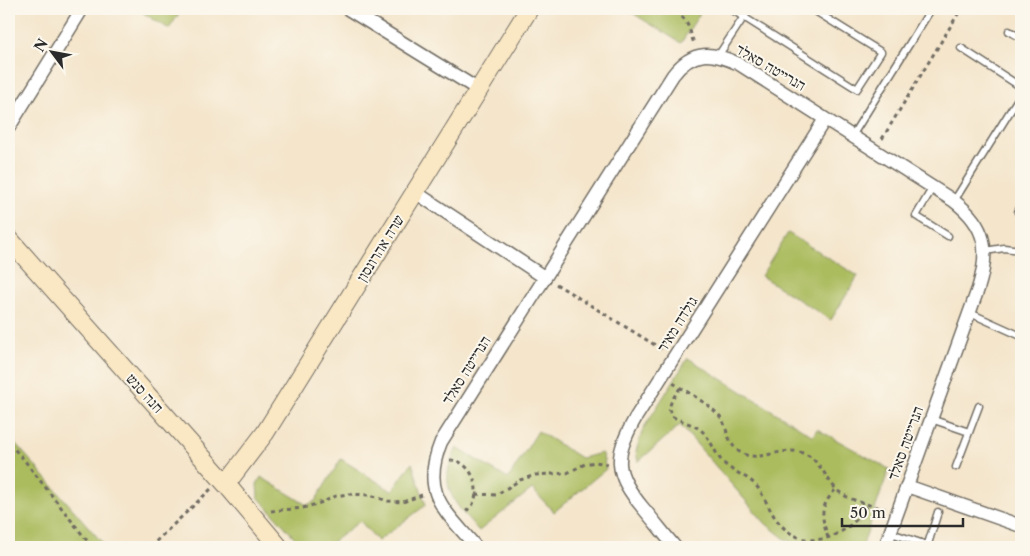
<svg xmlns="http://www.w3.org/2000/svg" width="1030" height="556" font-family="'Libre Caslon Text','Frank Ruhl Libre',serif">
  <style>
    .green { fill: #abbc5f; stroke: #6b7445 }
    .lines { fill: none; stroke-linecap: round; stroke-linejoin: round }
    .lane-casing { stroke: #716c63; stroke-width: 9 }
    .street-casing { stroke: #716c63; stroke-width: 15 }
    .secondary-casing { stroke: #716c63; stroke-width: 20 }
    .path { stroke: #716c63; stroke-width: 3; stroke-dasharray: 4 4; stroke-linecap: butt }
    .lane { stroke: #fff; stroke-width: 6 }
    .street { stroke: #fff; stroke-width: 12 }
    .secondary { stroke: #fae7c3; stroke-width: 18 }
    .labels { text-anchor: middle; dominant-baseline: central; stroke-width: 4; stroke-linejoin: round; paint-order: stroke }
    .street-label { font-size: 15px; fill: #2b2b2b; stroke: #fbf7ec }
  </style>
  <rect width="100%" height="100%" fill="#fbf7ec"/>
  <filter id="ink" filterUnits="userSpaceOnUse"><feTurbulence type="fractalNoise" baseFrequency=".02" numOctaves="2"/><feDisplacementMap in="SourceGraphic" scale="10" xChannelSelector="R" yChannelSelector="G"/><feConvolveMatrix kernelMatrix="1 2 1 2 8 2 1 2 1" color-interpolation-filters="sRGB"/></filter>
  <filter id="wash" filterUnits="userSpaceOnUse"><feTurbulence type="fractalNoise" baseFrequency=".0096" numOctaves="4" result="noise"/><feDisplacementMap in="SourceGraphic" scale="20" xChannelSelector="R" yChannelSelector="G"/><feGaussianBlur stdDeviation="1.12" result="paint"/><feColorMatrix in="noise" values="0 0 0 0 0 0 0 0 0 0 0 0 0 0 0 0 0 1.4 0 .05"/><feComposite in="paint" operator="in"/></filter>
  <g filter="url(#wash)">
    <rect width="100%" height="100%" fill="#f4e5cb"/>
    <!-- green -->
    <path class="green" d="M137 9H182L169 29Z
      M626 9H699L702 10 681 43Z
      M788 233 858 276 831 320 761 276Z
      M688 358 813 436 817 429 889 469 862 547H802L785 539 765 523 680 425 638 462 636 451 643 429Z
      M538 431 581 458 602 453 606 469 554 512 532 489 479 531C463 512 442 494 449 467 451 461 454 454 457 448L508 479Z
      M9 436 106 547H9Z
      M341 459 392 491 412 463 426 505 378 541 360 521 326 547H303L258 497 257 484 261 477 307 505 315 501Z"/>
  </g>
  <g filter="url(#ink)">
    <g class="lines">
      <defs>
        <path id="lane" d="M731 9 857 89 881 52 812 9
          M1009 31 1021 38
          M961 48 1021 87
          M718 56 749 9
          M852 136 931 9
          M933 187 916 216 948 236
          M954 201 1021 94
          M1018 212 1021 206
          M985 251 1004 248 1021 250
          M970 313 1021 336
          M931 419 969 432
          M956 467 979 406
          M891 533 927 545
          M927 547 938 512"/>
        <path id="street" d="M348 9 479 90
          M9 127 82 9
          M415 192 544 277
          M907 486 1021 526
          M476 547C445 510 420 494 441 442L673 75C693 49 712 52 739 64L954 201C987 226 990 251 978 289L885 547
          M675 547C664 534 654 521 643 508 614 473 613 457 636 417L825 119"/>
        <path id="secondary" d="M9 239 226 484 279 547
          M226 484 265 433 529 9"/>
      </defs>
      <!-- lane casing -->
      <use href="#lane" class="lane-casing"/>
      <!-- street casing -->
      <use href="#street" class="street-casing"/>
      <!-- secondary casing -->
      <use href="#secondary" class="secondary-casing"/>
      <!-- path -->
      <path class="path" d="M668 9C687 14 689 28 694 44
        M882 139 961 9
        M556 284 663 350
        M673 383C687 392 713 406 722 419 727 429 728 442 737 450 756 466 781 445 803 453 819 459 825 477 836 489 848 501 870 505 885 509
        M680 388C675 396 666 405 671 415 673 419 696 424 703 432 713 442 716 458 727 466 737 474 750 477 758 488 766 499 770 513 780 524 807 555 851 536 867 504
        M9 444 21 456 92 547
        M450 460C470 460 482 487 473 504 471 507 467 510 465 513
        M476 494 496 495 520 480 535 475 567 473 585 464 595 462 608 464
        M271 511 303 508 323 502 336 496 347 494 370 495 388 501 403 502 422 495
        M828 538C821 515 819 508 836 489
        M150 547 211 489"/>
      <!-- lane -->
      <use href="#lane" class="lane"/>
      <!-- street -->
      <use href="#street" class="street"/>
      <!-- secondary -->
      <use href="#secondary" class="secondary"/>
    </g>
  </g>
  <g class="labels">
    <!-- street labels -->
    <g class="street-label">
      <text transform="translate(771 67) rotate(30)">הנרייטה סאלד</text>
      <text transform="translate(380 248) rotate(-58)">שרה אהרונסון</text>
      <text transform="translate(677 324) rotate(-58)">גולדה מאיר</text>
      <text transform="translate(466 370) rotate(-58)">הנרייטה סאלד</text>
      <text transform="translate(145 393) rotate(48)">חנה סנש</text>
      <text transform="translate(905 443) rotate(-70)">הנרייטה סאלד</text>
    </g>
  </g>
  <!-- margin -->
  <rect width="1030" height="556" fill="none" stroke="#fbf7ec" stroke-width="30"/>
  <!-- north arrow -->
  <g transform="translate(52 52) rotate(302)" stroke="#fbf7ec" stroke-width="4" paint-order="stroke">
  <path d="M0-4L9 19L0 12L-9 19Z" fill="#2b2b2b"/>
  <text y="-8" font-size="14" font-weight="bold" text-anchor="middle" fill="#2b2b2b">N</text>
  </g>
  <!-- scale -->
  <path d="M842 518v8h121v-8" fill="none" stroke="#2b2b2b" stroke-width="2.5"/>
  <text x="850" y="518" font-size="15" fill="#2b2b2b" stroke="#fbf7ec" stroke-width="4" paint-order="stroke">50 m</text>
</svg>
